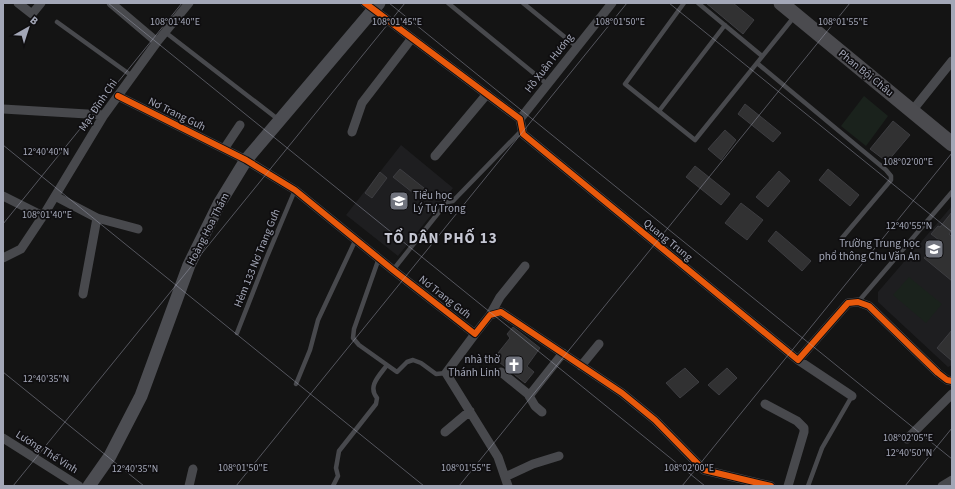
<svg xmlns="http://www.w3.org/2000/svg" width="955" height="489" font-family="'Source Sans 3',sans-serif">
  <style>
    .built { fill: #1e1e20 }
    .green { fill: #1a221c }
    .building { fill: #313132; stroke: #3d3d41 }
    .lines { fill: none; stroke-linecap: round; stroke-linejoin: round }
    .lane { stroke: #48494d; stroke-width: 4.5 }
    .street { stroke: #48494d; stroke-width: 9 }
    .secondary { stroke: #4c4d52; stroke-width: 13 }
    .primary { stroke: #4b4b4f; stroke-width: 15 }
    .cycleway-casing { stroke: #0f0e10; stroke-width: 8 }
    .cycleway { stroke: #e8590c; stroke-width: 6 }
    .ticks { fill: none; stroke: #a3a7b7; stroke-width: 1; stroke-opacity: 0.45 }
    .labels { text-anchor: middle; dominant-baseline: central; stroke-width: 3.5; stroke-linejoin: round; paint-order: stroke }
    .street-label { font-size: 11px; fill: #a3a7b7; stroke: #0f0e10 }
    .poi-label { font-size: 11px; fill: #a3a7b7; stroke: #0f0e10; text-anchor: end }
    .district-label { font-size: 15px; font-weight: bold; letter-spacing: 1px; fill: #c5c7d3; stroke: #0f0e10 }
    .ticks-label { font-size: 10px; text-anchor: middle; fill: #a3a7b7; stroke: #0f0e10; stroke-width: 3.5; stroke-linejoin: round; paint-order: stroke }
  </style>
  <rect width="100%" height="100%" fill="#141414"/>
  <!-- built -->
  <path class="built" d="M401 145 453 188 398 256 346 215Z
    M952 206V365L948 367 878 302V292Z"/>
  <!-- green -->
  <path class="green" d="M864 96 888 116 866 146 841 126Z
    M909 277 942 304 926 323 893 295Z"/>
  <!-- building -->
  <path class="building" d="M706 3H733L754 20 743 34Z
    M745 104 781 133 773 142 738 114Z
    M893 121 910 135 887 162 870 149Z
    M725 130 736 140 721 160 708 149Z
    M695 166 730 194 721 205 686 177Z
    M400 169 429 192 422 200 393 177Z
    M828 169 859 195 850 206 819 180Z
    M779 171 790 181 768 207 756 197Z
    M380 172 387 178 372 198 365 193Z
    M741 203 763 220 747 240 725 223Z
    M952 212V230L949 234 952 237V281L924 258 939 240 931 234 938 226 940 227Z
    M776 231 811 261 802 271 768 241Z
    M513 327 540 348 527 366 534 372 525 383 494 358 510 338 507 334Z
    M952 330V361L937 348Z
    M685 368 699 382 680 398 666 383Z
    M727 368 737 378 719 395 708 385Z"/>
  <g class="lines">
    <!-- lane -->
    <path class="lane" d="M448 3 547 84
      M523 3 577 47
      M684 3 625 84 695 140 794 17
      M698 3 762 56
      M57 22 132 76
      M165 32 279 120
      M757 63 886 170 891 176V180L842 238
      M659 111 725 25
      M379 258 354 329 353 338 359 345 397 372 407 362 413 360 421 363 436 374 446 373
      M393 270 447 202 453 201 522 130
      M858 302 952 192
      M237 333 266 259 295 190
      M296 384 310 350 318 320 356 239
      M333 486 338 476 336 468 339 451 376 404 377 398C367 386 380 375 387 365
      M808 486 822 448 852 396"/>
    <!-- street -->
    <path class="street" d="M18 3 32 14 41 3
      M111 3 157 42
      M365 3 520 119 523 134 798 360 848 303 858 302 869 306 938 373 947 380 952 381
      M118 96 246 160 295 190 393 270 475 334 490 315 501 312 622 393 655 420 704 470 771 486
      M3 109 104 115
      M912 111 952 61
      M520 119 612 3
      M352 132 362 103 412 38
      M224 149 240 125
      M435 156 487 94
      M3 196 43 216
      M55 196 97 218 138 229
      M3 258 21 249 43 216 104 115 157 42 189 3
      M83 294 97 218
      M490 315 500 297 525 266
      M475 334 446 373 498 457 508 486
      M798 360 852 396
      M581 366 599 344
      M501 372 528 394 535 406 542 412
      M529 396 563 353
      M765 404 797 421 804 428V432L788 486
      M445 432 470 411
      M3 438 79 486
      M907 439 952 394
      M505 477 533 464 559 456
      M189 486 193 469
      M942 486 952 480"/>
    <!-- secondary -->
    <path class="secondary" d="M89 486 110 456 141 396 189 265 219 204 246 160 379 3"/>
    <!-- primary -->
    <path class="primary" d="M781 3 952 144"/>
    <defs>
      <path id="cycleway" d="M365 3 520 119 523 134 798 360 848 303 858 302 869 306 938 373 947 380 952 381
        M118 96 246 160 295 190 393 270 475 334 490 315 501 312 622 393 655 420 704 470 771 486"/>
    </defs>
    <!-- cycleway casing -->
    <use href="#cycleway" class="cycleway-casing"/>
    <!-- cycleway -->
    <use href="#cycleway" class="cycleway"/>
  </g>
  <!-- ticks -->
  <path class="ticks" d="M108 3 705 486M389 3 952 459M669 3 952 232M949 3 952 5M3 145 424 486M3 224 182 3M3 372 144 486M13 486 405 3M236 486 627 3M459 486 850 3M682 486 952 153M905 486 952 428"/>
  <!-- icons -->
  <defs>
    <symbol id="school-square" viewBox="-11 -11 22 22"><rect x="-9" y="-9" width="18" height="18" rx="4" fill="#71747e" stroke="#0f0e10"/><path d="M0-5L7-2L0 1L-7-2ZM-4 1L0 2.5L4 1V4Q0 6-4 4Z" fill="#fff"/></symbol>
    <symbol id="church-square" viewBox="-11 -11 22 22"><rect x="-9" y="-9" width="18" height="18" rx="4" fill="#71747e" stroke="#0f0e10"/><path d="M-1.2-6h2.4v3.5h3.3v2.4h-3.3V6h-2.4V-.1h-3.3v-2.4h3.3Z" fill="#fff"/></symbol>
  </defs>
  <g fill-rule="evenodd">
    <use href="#school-square" x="388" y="190" width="22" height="22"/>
    <use href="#school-square" x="923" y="238" width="22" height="22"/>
    <use href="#church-square" x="503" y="354" width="22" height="22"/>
  </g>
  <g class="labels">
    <!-- street labels -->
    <g class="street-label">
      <text transform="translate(549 63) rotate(-52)">Hồ Xuân Hương</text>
      <text transform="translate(866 73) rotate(39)">Phan Bội Châu</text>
      <text transform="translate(98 105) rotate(-56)">Mạc Đĩnh Chi</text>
      <text transform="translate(177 114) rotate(26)">Nơ Trang Gưh</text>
      <text transform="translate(208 229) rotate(-63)">Hoàng Hoa Thám</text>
      <text transform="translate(668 240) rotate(39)">Quang Trung</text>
      <text transform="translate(257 258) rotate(-68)">Hẻm 133 Nơ Trang Gưh</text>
      <text transform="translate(445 297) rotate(38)">Nơ Trang Gưh</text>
      <text transform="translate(47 452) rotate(32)">Lương Thế Vinh</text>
    </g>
    <!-- poi labels -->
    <g class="poi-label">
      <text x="413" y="195" text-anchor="start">Tiểu học<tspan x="413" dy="13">Lý Tự Trọng</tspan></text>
      <text x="920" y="243">Trường Trung học<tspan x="920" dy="13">phổ thông Chu Văn An</tspan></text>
      <text x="500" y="359">nhà thờ<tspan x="500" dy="13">Thánh Linh</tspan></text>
    </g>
    <!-- district labels -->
    <g class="district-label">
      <text x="441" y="238">TỔ DÂN PHỐ 13</text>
    </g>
  </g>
  <g class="ticks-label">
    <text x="175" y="25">108°01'40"E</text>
    <text x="397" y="25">108°01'45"E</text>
    <text x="620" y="25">108°01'50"E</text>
    <text x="843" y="25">108°01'55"E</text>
    <text x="46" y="155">12°40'40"N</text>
    <text x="908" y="165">108°02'00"E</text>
    <text x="47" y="218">108°01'40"E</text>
    <text x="909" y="229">12°40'55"N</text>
    <text x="46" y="382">12°40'35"N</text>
    <text x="908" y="441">108°02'05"E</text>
    <text x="909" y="456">12°40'50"N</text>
    <text x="243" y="471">108°01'50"E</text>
    <text x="466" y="471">108°01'55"E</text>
    <text x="689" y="471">108°02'00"E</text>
    <text x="135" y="472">12°40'35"N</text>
  </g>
  <!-- border -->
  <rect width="955" height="489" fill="none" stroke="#a3a7b7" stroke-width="8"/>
  <!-- north arrow -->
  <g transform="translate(28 28) rotate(39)" stroke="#0f0e10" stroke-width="3" paint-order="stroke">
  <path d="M0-3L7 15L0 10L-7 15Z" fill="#a3a7b7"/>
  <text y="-6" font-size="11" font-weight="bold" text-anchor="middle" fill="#a3a7b7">B</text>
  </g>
</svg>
